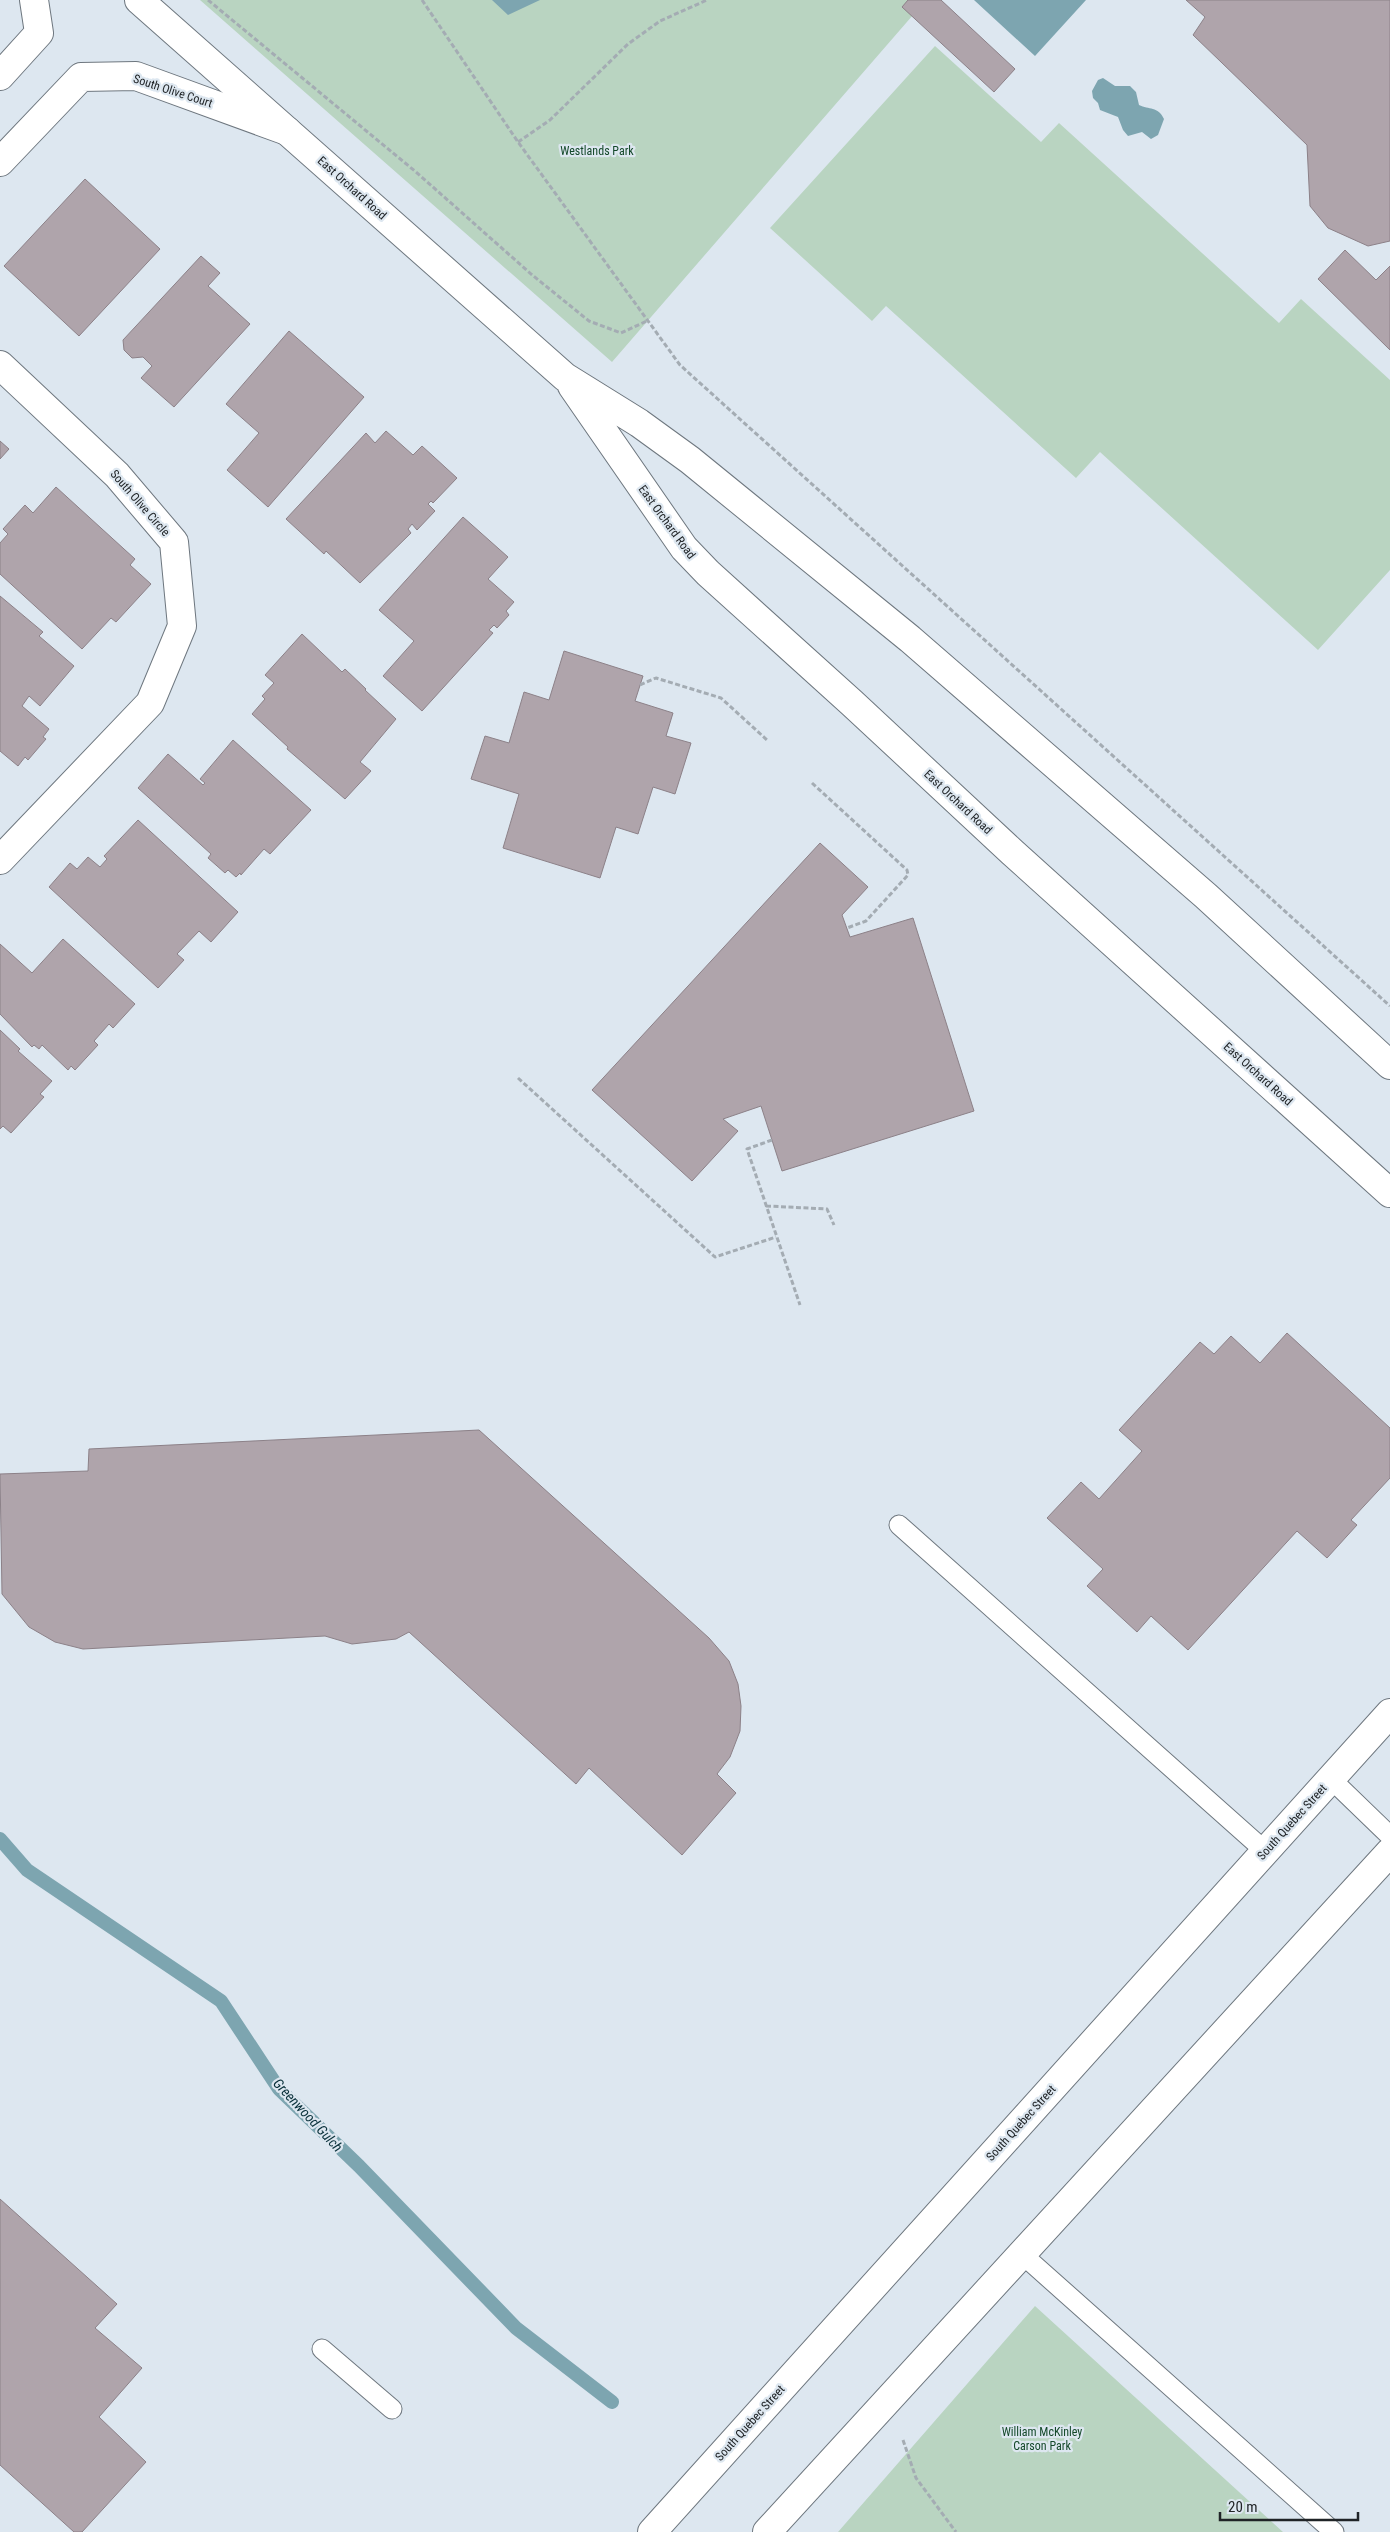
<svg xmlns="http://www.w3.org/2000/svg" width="1390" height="2532" font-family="'Roboto Condensed',sans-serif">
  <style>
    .green { fill: #b9d4c1 }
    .water { fill: #7da5b0 }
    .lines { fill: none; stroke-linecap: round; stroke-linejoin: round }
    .stream { stroke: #7da5b0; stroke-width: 14 }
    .building { fill: #afa4ab; stroke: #8c8188 }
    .lane-casing { stroke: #6e777f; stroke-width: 21 }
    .street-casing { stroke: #6e777f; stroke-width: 30 }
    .secondary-casing { stroke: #6e777f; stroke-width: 30 }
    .path { stroke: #a4acb3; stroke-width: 3; stroke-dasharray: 5 2.5; stroke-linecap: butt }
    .lane { stroke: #fff; stroke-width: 19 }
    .street { stroke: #fff; stroke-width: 28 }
    .secondary { stroke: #fff; stroke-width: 28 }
    .labels { text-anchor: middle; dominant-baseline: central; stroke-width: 4.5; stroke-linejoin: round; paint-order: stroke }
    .street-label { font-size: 12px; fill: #202427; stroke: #dde7f0 }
    .park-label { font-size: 12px; fill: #134829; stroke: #dde7f0 }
    .water-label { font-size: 14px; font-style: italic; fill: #0a313b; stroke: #dde7f0 }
  </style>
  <rect width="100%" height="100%" fill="#dde7f0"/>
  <!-- green -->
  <path class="green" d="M200 0H926L612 362Z
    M935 46 1041 142 1059 123 1279 323 1301 299 1390 380V570L1318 650 1100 452 1076 478 886 306 872 321 770 228Z
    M1035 2306 1283 2532H838Z"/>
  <!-- water -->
  <path class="water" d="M492 0H540L508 15Z
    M974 0H1086L1035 56Z
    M1103 78 1115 86H1130L1136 92 1139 105C1149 110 1158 106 1164 119L1158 135 1151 139 1142 132 1128 136 1123 130 1118 117 1100 110 1098 103 1093 98 1092 91 1098 80Z"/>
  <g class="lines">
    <!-- stream -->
    <path class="stream" d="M0 1839 27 1870 221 2001 279 2089 359 2166 516 2328 612 2402"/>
  </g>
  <!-- building -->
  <path class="building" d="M908 0H941L1015 69 994 92 902 7Z
    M1186 0H1390V241L1368 246 1328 228 1310 206 1307 145 1193 35 1205 17Z
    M85 179 160 249 79 336 4 266Z
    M1345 250 1376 280 1390 266V350L1318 279Z
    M201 256 220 273 208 286 250 324 174 407 141 378 152 366 143 357 132 358 124 350 123 340Z
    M289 331 364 397 268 507 227 470 259 433 226 404Z
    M386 431 413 455 422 446 457 478 433 503 431 501 428 504 435 511 417 530 412 524 408 529 411 533 360 583 326 551 324 554 286 519 366 433 375 443Z
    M0 441 9 449 0 459Z
    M56 487 135 559 130 565 151 584 116 622 111 618 82 649 0 574V543L8 534 3 529 25 505 33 513Z
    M463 517 508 557 488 579 514 602 506 611 509 615 497 628 494 625 489 630 493 633 422 711 383 676 414 641 379 610Z
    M0 596 43 632 39 636 74 666 40 706 29 696 22 706 49 729 43 737 46 739 28 760 25 757 18 766 0 751Z
    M302 634 342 672 345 669 366 689 365 690 396 719 360 762 371 771 345 799 287 749 288 747 252 714 265 699 262 696 274 683 265 675Z
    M564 651 643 676 635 701 673 713 666 736 691 743 675 794 653 787 638 834 616 827 600 878 503 848 519 794 471 779 485 736 509 743 524 692 549 700Z
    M233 740 311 810 270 854 264 849 241 875 240 873 236 877 228 870 225 873 208 858 211 854 138 788 168 754 203 785 205 783 200 779Z
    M138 820 238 912 211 942 199 931 177 954 184 960 158 988 49 887 70 863 77 869 88 857 100 867 107 859 104 856Z
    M820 843 868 887 842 915 850 937 913 918 974 1111 782 1171 761 1106 723 1119 738 1131 692 1181 592 1090Z
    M63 939 135 1004 113 1028 109 1024 94 1041 98 1045 75 1070 71 1066 68 1070 42 1045 39 1049 34 1045 32 1047 0 1014V944L32 973Z
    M0 1030 20 1049 18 1051 52 1081 40 1094 44 1097 11 1133 3 1126 0 1129Z
    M1287 1333 1390 1428V1478L1351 1520 1357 1525 1327 1558 1297 1531 1188 1650 1151 1616 1137 1632 1087 1586 1103 1569 1047 1518 1081 1482 1099 1499 1142 1451 1119 1430 1200 1342 1214 1354 1231 1336 1260 1363Z
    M479 1430 709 1638 729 1661 738 1684 741 1706 740 1731 730 1757 717 1774 736 1793 682 1855 589 1768 576 1784 409 1632 396 1639 352 1644 325 1636 83 1649 55 1642 29 1627 2 1594 0 1474 88 1471 89 1449Z
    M0 2199 117 2304 95 2328 142 2368 99 2417 146 2462 82 2532H74L0 2465Z"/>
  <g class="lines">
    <defs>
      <path id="lane" d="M899 1525 1266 1852
        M1331 1779 1390 1836
        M1023 2255 1334 2532
        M322 2349 392 2409"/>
      <path id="street" d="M0 76 39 33 34 0
        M0 162 81 77 136 76 287 131
        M0 365 117 475 174 542 182 626 150 703 0 860"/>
      <path id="secondary" d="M139 0 565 377 639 423 690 460 910 639 1206 896 1390 1065
        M572 386 684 548 708 573 852 703 1012 852 1390 1193
        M652 2532 1390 1713
        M767 2532 1390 1852"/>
    </defs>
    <!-- lane casing -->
    <use href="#lane" class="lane-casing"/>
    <!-- street casing -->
    <use href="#street" class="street-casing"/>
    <!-- secondary casing -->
    <use href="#secondary" class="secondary-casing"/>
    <!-- path -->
    <path class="path" d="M208 0 416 172 531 274 589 321 621 333 649 320
      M422 0 518 142 680 365 1390 1006
      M518 142 550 120 628 44 660 21 707 0
      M640 685 656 678 721 698 767 740
      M812 783 907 870 908 875 866 921 847 928
      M518 1078 715 1257 776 1237
      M772 1140 747 1149 800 1305
      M766 1206 827 1209 834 1225
      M903 2440 916 2478 956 2532"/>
    <!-- lane -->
    <use href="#lane" class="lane"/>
    <!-- street -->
    <use href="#street" class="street"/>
    <!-- secondary -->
    <use href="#secondary" class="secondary"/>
  </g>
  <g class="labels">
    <!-- street labels -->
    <g class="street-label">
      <text transform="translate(173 91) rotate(18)">South Olive Court</text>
      <text transform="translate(352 188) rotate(42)">East Orchard Road</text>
      <text transform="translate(140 503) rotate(49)">South Olive Circle</text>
      <text transform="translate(667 522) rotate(54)">East Orchard Road</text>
      <text transform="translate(958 802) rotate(43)">East Orchard Road</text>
      <text transform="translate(1258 1074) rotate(42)">East Orchard Road</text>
      <text transform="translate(1292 1822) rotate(-48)">South Quebec Street</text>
      <text transform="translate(1021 2123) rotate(-48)">South Quebec Street</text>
      <text transform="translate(750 2423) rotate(-48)">South Quebec Street</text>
    </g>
    <!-- park labels -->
    <g class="park-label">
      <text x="597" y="151">Westlands Park</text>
      <text x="1042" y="2432">William McKinley<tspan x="1042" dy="14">Carson Park</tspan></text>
    </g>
    <!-- water labels -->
    <g class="water-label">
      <text transform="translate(308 2115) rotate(47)">Greenwood Gulch</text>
    </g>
  </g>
  <!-- scale -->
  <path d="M1220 2512v8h138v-8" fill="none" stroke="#202427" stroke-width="2.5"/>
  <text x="1228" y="2512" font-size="15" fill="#202427" stroke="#dde7f0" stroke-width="4" paint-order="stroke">20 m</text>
</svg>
